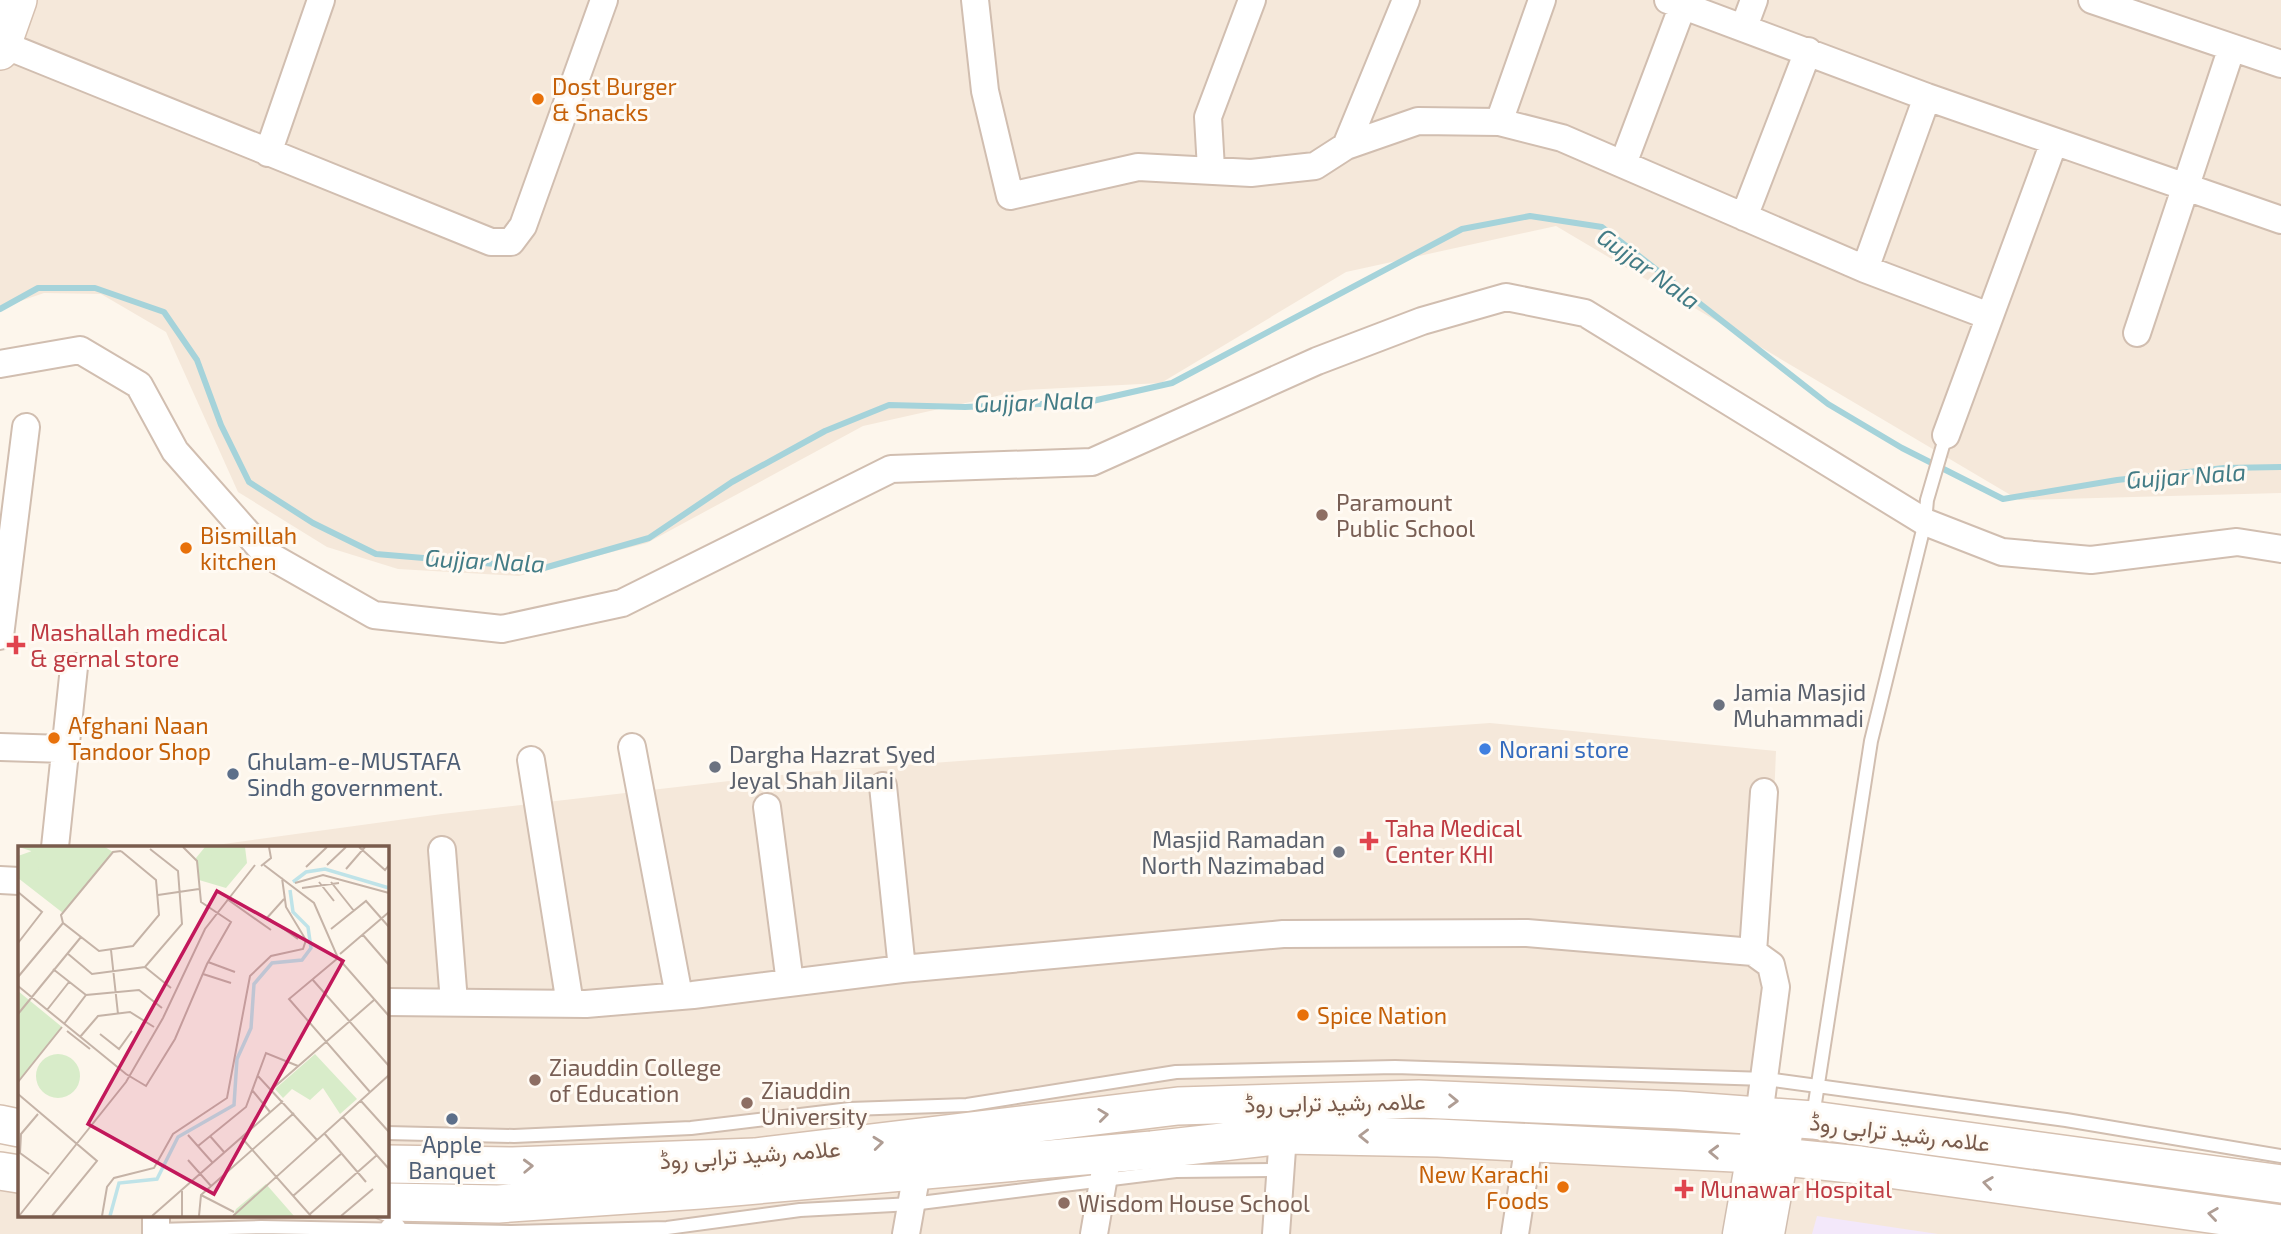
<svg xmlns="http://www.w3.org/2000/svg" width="2281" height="1234" font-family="'Exo 2',Vazirmatn,sans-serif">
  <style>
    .residential { fill: #f5e8da }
    .education { fill: #f3e8fa }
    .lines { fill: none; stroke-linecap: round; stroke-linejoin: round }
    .stream { stroke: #a5d3da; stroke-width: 6 }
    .service-casing { stroke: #d1beb0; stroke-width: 16 }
    .minor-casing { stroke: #d1beb0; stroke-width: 30 }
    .tertiary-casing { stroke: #d1beb0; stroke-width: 35 }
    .secondary-casing { stroke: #d6c0b0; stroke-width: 40 }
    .service { stroke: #fff; stroke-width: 12 }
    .minor { stroke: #fff; stroke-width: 26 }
    .tertiary { stroke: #fff; stroke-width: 32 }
    .secondary { stroke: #fff; stroke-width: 37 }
    .oneway { stroke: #af9d94 }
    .food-dot { fill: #e8710a; stroke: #fffaf3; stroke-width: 2.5 }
    .education-dot { fill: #8d6e63; stroke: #fffaf3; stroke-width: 2.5 }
    .health-dot { fill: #e0444e; stroke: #fffaf3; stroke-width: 2.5 }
    .worship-dot { fill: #6b7280; stroke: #fffaf3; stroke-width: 2.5 }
    .shop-dot { fill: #3f7fe0; stroke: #fffaf3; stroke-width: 2.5 }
    .service-dot { fill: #5c6f8a; stroke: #fffaf3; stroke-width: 2.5 }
    .labels { text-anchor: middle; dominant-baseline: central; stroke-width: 6; stroke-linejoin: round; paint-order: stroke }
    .food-label { font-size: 23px; fill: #c56008; stroke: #fffaf3; text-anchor: start }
    .education-label { font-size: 23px; fill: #785e54; stroke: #fffaf3; text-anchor: start }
    .health-label { font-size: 23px; fill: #be3a42; stroke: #fffaf3; text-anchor: start }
    .worship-label { font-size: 23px; fill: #5b616d; stroke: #fffaf3; text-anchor: start }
    .shop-label { font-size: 23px; fill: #366cbe; stroke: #fffaf3; text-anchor: start }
    .service-label { font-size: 23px; fill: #4e5e75; stroke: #fffaf3; text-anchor: start }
    .street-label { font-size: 23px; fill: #7a5c4d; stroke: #fffaf3 }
    .water-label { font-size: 24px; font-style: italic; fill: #437c86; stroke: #fffaf3 }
    .inset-river { fill: none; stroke: #bfe3e8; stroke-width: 3.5 }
    .inset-road { fill: none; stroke: #c5b3a7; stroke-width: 2 }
    .view { fill: #c2185b; fill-opacity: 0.15; stroke: #c2185b; stroke-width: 3.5 }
    .inset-edge { fill: none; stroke: #7a5c4d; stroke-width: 3.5 }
  </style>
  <rect width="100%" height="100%" fill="#fdf6ec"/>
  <!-- residential -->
  <path class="residential" d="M0 0H2281V493L2019 500 1556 226 1346 272 1161 383 1024 390 863 426 647 543 519 576 398 569 327 547 238 492 166 332 101 294 44 293 0 308Z
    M1490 723 1776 751 1759 1161 1746 1234H0V1187L19 1191V1215H387V847H202L442 814 807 772Z
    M1783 1165 2220 1234H1771Z"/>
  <!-- education -->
  <path class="education" d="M1817 1216 1938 1234H1812Z"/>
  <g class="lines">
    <!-- stream -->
    <path class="stream" d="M0 309 38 288H95L164 312 197 360 221 425 249 482 313 523 376 554 544 568 649 538 732 482 825 431 889 405 965 407 1088 402 1172 383 1462 229 1530 216 1602 227 1828 404 1902 448 2003 499 2117 480 2224 468 2281 467"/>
    <defs>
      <path id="service" d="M1813 1116 1871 741 1925 522 1927 500 1946 435
        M387 1133 514 1136 691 1128 850 1109 967 1105 1176 1072 1395 1067 1766 1079 2066 1120 2281 1156
        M157 1230 261 1227 511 1232 667 1228 800 1210 912 1204 1176 1171 1280 1170"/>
      <path id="minor" d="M975 0 985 91 1010 196 1138 167 1251 173 1315 166 1346 146 1418 121 1499 122 1562 138 1865 269 1989 316
        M1668 0 1927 97 2281 220
        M2092 0 2281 64
        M1744 27 1754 0
        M4 45 491 242H511L523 226 604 0
        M1499 122 1542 0
        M1346 146 1406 0
        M268 153 321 0
        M1623 164 1683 5
        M1211 169 1208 117 1252 0
        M1744 217 1808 51
        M1865 269 1927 97
        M2137 333 2231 50
        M0 364 80 350 139 385 175 451 265 553 374 615 502 629 622 603 891 469 1092 462 1317 361 1422 321 1506 297 1585 313 1925 522 2002 552 2091 560 2237 542 2281 549
        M1946 435 2054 142
        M0 636 26 427
        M0 747 65 749
        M632 747 679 996
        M531 760 570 1004
        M883 786 902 969
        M767 807 790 983
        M55 847 74 667
        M442 850 454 1002
        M0 880 19 881
        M1753 952 1764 792
        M387 1002 586 1004 693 995 902 969 1283 934 1527 933 1753 952 1771 965 1776 987 1759 1116
        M156 1215V1234
        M393 1234V1230
        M906 1234 917 1172
        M1094 1234 1108 1153
        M1276 1234 1283 1135
        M1515 1234 1529 1143"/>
      <path id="tertiary" d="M1739 1234 1757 1131
        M1768 1234 1786 1134"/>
      <path id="secondary" d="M0 51 18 0
        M0 1124 19 1128
        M387 1164 513 1166 755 1157 1178 1106 1419 1099 1678 1110 1813 1120 2281 1184
        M0 1171 19 1174
        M387 1202 498 1204 700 1190 1152 1150 1283 1135 1438 1138 1754 1154 1860 1165 2281 1224"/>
    </defs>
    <!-- service casing -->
    <use href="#service" class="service-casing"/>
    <!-- minor casing -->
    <use href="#minor" class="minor-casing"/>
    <!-- tertiary casing -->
    <use href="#tertiary" class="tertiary-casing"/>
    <!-- secondary casing -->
    <use href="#secondary" class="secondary-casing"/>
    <!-- service -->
    <use href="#service" class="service"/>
    <!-- minor -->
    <use href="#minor" class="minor"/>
    <!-- tertiary -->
    <use href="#tertiary" class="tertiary"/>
    <!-- secondary -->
    <use href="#secondary" class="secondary"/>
  </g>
  <!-- one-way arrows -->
  <defs><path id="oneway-chevron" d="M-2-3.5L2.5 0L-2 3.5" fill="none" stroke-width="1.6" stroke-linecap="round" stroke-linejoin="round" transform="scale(1.75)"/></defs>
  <g class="oneway">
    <use href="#oneway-chevron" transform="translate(1453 1101) rotate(2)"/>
    <use href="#oneway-chevron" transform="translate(1103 1115) rotate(-7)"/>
    <use href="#oneway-chevron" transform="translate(1364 1136) rotate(-179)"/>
    <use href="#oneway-chevron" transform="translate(878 1143) rotate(-6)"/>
    <use href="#oneway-chevron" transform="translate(1714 1152) rotate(-178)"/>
    <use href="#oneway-chevron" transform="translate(528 1166) rotate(-2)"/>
    <use href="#oneway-chevron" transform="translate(1988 1183) rotate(-172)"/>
    <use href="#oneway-chevron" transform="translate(2213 1214) rotate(-172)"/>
  </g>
  <!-- markers -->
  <g class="food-dot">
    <circle cx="538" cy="99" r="7"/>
    <circle cx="186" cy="548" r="7"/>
    <circle cx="54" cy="738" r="7"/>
    <circle cx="1303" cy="1015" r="7"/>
    <circle cx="1563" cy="1187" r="7"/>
  </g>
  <g class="education-dot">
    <circle cx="1322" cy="515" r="7"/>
    <circle cx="535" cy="1080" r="7"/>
    <circle cx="747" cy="1103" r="7"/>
    <circle cx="1064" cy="1203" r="7"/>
  </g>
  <g class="health-dot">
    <path d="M12.5 634.5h7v7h7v7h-7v7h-7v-7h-7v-7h7z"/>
    <path d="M1365.5 830.5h7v7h7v7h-7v7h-7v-7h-7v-7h7z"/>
    <path d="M1680.5 1178.5h7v7h7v7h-7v7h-7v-7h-7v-7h7z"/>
  </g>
  <g class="worship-dot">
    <circle cx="1719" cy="705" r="7"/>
    <circle cx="715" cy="767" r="7"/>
    <circle cx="1339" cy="852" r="7"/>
  </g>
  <circle class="shop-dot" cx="1485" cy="749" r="7"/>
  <g class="service-dot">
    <circle cx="233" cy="774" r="7"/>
    <circle cx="452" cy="1119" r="7"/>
  </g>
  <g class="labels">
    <!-- food labels -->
    <g class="food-label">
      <text x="552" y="86">Dost Burger<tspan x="552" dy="26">&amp; Snacks</tspan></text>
      <text x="200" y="535">Bismillah<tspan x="200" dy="26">kitchen</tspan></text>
      <text x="68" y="725">Afghani Naan<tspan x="68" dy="26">Tandoor Shop</tspan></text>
      <text x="1317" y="1015">Spice Nation</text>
      <text x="1549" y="1174" text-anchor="end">New Karachi<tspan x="1549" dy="26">Foods</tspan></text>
    </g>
    <!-- education labels -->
    <g class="education-label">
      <text x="1336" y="502">Paramount<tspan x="1336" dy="26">Public School</tspan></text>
      <text x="549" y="1067">Ziauddin College<tspan x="549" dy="26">of Education</tspan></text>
      <text x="761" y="1090">Ziauddin<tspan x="761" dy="26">University</tspan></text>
      <text x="1078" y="1203">Wisdom House School</text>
    </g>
    <!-- health labels -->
    <g class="health-label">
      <text x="30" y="632">Mashallah medical<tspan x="30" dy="26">&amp; gernal store</tspan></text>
      <text x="1385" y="828">Taha Medical<tspan x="1385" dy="26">Center KHI</tspan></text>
      <text x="1700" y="1189">Munawar Hospital</text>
    </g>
    <!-- worship labels -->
    <g class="worship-label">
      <text x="1733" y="692">Jamia Masjid<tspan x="1733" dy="26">Muhammadi</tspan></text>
      <text x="729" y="754">Dargha Hazrat Syed<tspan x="729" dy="26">Jeyal Shah Jilani</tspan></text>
      <text x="1325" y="839" text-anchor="end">Masjid Ramadan<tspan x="1325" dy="26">North Nazimabad</tspan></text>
    </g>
    <!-- shop labels -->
    <g class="shop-label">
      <text x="1499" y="749">Norani store</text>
    </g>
    <!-- service labels -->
    <g class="service-label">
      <text x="247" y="761">Ghulam-e-MUSTAFA<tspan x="247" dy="26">Sindh government.</tspan></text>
      <text x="452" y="1144" text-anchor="middle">Apple<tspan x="452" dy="26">Banquet</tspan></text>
    </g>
    <!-- street labels -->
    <g class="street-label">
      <text transform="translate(1335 1102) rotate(-1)">علامہ رشید ترابی روڈ</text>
      <text transform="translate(1900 1132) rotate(7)">علامہ رشید ترابی روڈ</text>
      <text transform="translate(750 1154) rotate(-4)">علامہ رشید ترابی روڈ</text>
    </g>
    <!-- water labels -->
    <g class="water-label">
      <text transform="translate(1649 268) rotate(36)">Gujjar Nala</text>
      <text transform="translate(1034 401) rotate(-2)">Gujjar Nala</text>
      <text transform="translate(2186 475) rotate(-4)">Gujjar Nala</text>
      <text transform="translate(485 560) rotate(3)">Gujjar Nala</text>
    </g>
  </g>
  <!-- overview -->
  <g transform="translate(18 846)">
    <rect width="371" height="371" fill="#fdf6ec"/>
    <path d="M1 1H47L48 2 21 34 13 5ZM297 208 339 253 322 268 305 242 292 254 274 243 265 252 257 243Z" fill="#d8ecc9"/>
    <path d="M45 1H87L95 6 45 67 0 32V10L14 5 20 12 21 33ZM187 1H227L229 17 208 42 181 34 178 12ZM0 145 44 181 0 236ZM248 338 276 370H215L218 363Z" fill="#d8ecc9"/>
    <path d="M200 1H216L224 6 202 35 184 22ZM18 230a22 22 0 1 1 44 0a22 22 0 1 1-44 0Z" fill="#d8ecc9"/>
    <path class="inset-river" d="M275 36 288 26 307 23 371 42M92 370 101 337 139 333 160 291 216 259 219 213 233 182 236 138 254 117 284 114 293 102 290 81 275 66 272 44"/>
    <path class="inset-road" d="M341 1 367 24 371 19M246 19 296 57 320 112 371 170M309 19 328 1M243 20 253 12 251 1M288 21 309 1M328 23 347 1M301 36 316 55M313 36 336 65M277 37 305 29 371 47M284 42 321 37M0 46 24 66 0 97M140 49 181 43M209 53 253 84M249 71 280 93M248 73 266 53M45 77 43 69 95 6 103 5M313 83 348 55 371 81M345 89 371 119M93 104 100 168M49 107 74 128 127 121 164 78 160 25 132 3M322 108 371 66M320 112 271 153 352 246M190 116 217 126M127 121 153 142M35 123 68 149M185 128 213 137M0 131 45 77 81 105 115 100 141 69 138 34 103 5M294 133 371 220M0 140 108 228 128 240 157 193 189 118 213 76 183 56 179 15 165 1M29 164 51 136M0 168 63 91M46 178 68 149 121 144 144 162M49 185 72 203M82 188 101 203 114 185M62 191 80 170 112 166 136 181M239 229 299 294M0 236 44 181M254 243 356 154M234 244 252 266M0 248 79 315 34 370M343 255 371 286M20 268 3 288 2 307 31 328M325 271 371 323M306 287 348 336M170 289 194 316M192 290 206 306M223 291 293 370M180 300 228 261 248 207 280 220M170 314 193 340M183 349 216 366M275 350 324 307M292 368 359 309M1 370 108 236 145 172 187 83 237 19M84 370 89 341 96 332 136 322 155 288 209 252 232 130 253 110 285 103 288 94 268 61 264 32M134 370 265 255M164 370V343M181 370 183 349 276 267M215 370 371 229M323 370 355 343"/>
    <path class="view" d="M199 45 325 115 196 348 70 278Z"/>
    <rect width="371" height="371" class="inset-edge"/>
  </g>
</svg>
